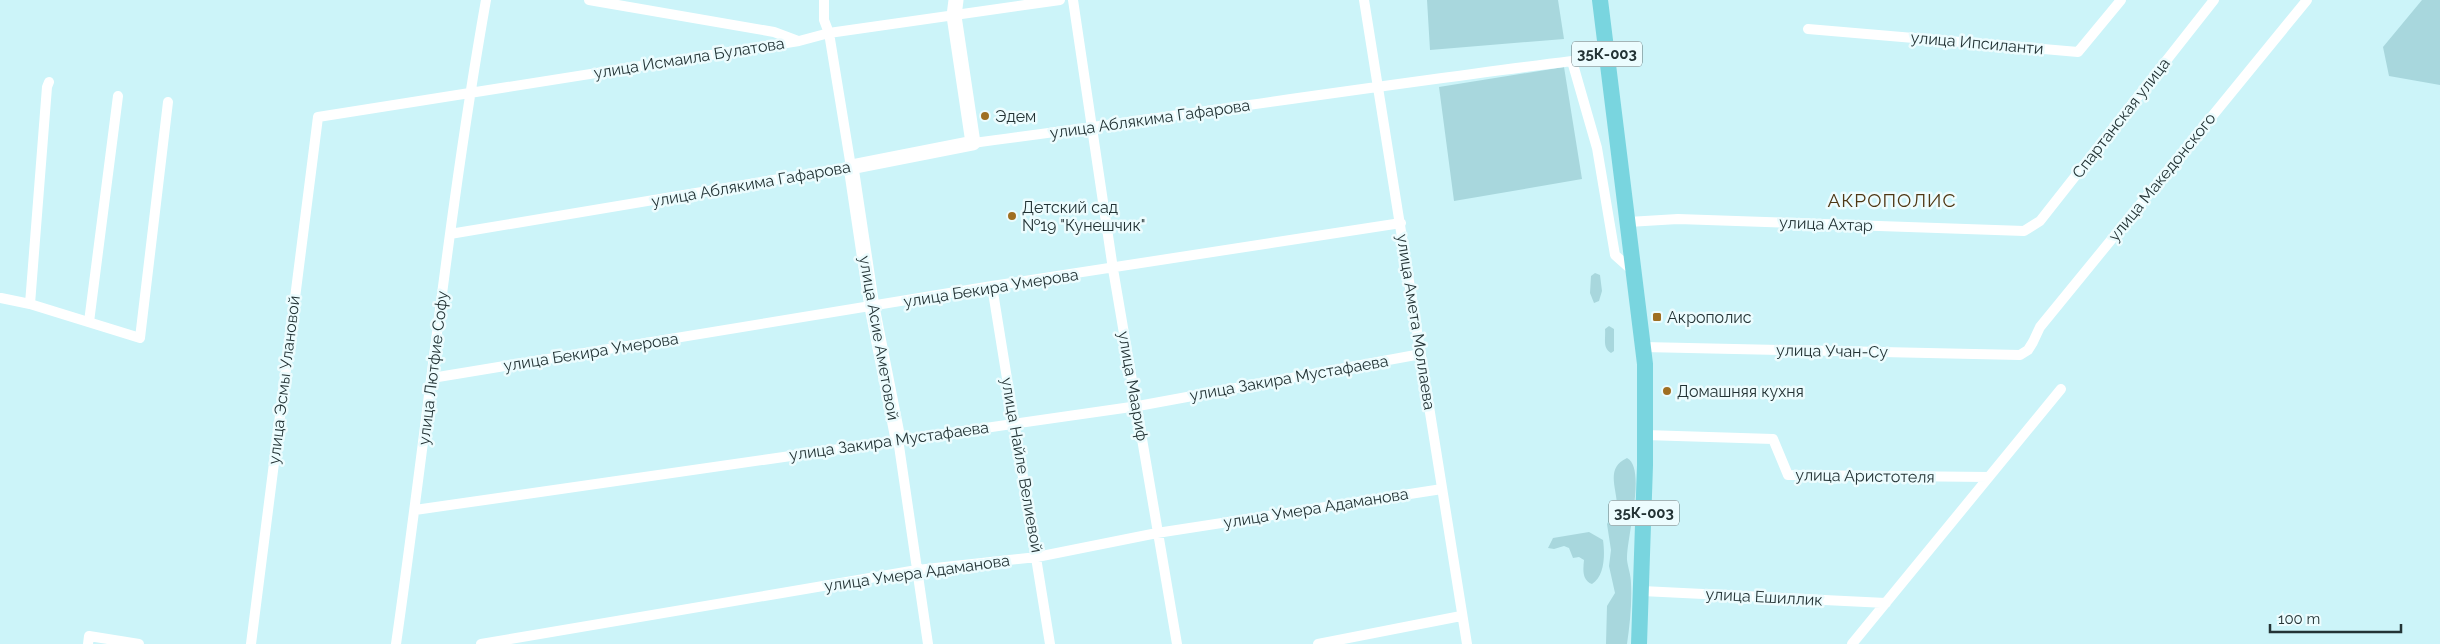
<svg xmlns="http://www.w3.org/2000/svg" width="2440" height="644" font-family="Raleway,sans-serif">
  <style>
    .green { fill: #a8d7dd }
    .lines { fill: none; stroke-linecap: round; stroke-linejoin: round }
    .street { stroke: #fff; stroke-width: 10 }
    .secondary { stroke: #fff; stroke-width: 15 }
    .primary { stroke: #79d5df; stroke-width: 16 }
    .poi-dot { fill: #9f6f22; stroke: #ecfcfe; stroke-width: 2 }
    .labels { text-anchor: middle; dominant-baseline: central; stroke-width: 5; stroke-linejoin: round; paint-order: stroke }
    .shield { fill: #ecfcfe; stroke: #5f6f71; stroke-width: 1 }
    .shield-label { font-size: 15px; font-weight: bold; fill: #233335 }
    .street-label { font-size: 16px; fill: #233335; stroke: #ecfcfe }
    .poi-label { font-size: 16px; fill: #233335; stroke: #ecfcfe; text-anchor: start }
    .quarter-label { font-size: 19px; letter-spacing: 1px; fill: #4e3714; stroke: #ecfcfe }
  </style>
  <rect width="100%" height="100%" fill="#ccf4f9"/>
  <!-- green -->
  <path class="green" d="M1427 0H1558L1564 39 1430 50Z
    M2422 0H2440V85L2389 76 2383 47Z
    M1564 67 1582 179 1454 201 1439 87Z
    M1595 273 1600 275 1602 291 1599 301 1594 303 1590 293 1591 276Z
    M1609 326 1614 329V351L1611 353C1602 348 1606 338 1605 329Z
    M1627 458C1647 468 1626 539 1627 560 1628 568 1631 575 1631 583 1632 603 1630 624 1627 644H1606L1607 606 1615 593 1609 566 1611 550 1607 524 1617 506C1617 488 1605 468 1627 458Z
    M1589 532 1603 540C1605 554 1605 576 1592 584 1582 580 1583 570 1584 560L1579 557 1573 558 1569 548 1564 546 1554 549 1548 548 1553 538Z"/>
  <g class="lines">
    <!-- street -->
    <path class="street" d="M589 0 774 32 798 41
      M1073 0 1113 269 1177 644
      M1364 0 1467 644
      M1808 29 2078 52 2121 0
      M973 143C1173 117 1372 86 1572 61L1597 148 1615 255 1633 271
      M1628 222 1678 219 2024 231 2040 221 2214 0
      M450 234 851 167 829 33 824 20V0
      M992 286 1050 644
      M1 298 30 304 140 338 168 102
      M30 304 47 87 49 82
      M89 322 118 96
      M1643 347 2020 355 2028 350 2033 342 2040 327 2307 0
      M432 378 992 286 1401 223
      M1645 435 1773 439 1788 475 1989 477
      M898 439 928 644
      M415 510 1138 406 1421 354
      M1642 591 1886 603
      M88 644 89 636 139 644
      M251 644 318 117 799 41 829 33 1060 0
      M396 644C427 429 448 214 486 0
      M481 644 917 570 1037 557 1157 533 1442 489
      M1318 644 1461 616
      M1852 644 2061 389"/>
    <!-- secondary -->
    <path class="secondary" d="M898 439 872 307 851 167 973 143 954 16 956 0"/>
    <!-- primary -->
    <path class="primary" d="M1600 0 1645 364V465L1639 644"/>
  </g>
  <!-- markers -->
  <g class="poi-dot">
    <circle cx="985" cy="116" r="5"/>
    <circle cx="1012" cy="216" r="5"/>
    <rect x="1652" y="312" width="10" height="10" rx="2.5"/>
    <circle cx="1667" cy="391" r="5"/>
  </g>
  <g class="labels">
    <!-- shield labels -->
    <g class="shield">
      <rect x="1572" y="41.5" width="70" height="25" rx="4"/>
      <rect x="1609" y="500.5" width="70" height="25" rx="4"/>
    </g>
    <g class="shield-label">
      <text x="1607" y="54">35К-003</text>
      <text x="1644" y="513">35К-003</text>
    </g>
    <!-- street labels -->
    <g class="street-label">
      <text transform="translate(1977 43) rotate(5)">улица Ипсиланти</text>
      <text transform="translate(689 58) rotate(-9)">улица Исмаила Булатова</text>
      <text transform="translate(2121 118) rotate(-52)">Спартанская улица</text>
      <text transform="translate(1150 119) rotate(-8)">улица Аблякима Гафарова</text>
      <text transform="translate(2162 177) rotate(-51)">улица Македонского</text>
      <text transform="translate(751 184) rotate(-10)">улица Аблякима Гафарова</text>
      <text transform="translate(1826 224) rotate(2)">улица Ахтар</text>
      <text transform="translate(991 288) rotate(-9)">улица Бекира Умерова</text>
      <text transform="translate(1416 322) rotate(81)">улица Амета Моллаева</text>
      <text transform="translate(879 338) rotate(80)">улица Асие Аметовой</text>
      <text transform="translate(1832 351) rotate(1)">улица Учан-Су</text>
      <text transform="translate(591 352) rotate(-9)">улица Бекира Умерова</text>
      <text transform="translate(433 368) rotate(-83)">улица Лютфие Софу</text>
      <text transform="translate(1289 378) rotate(-10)">улица Закира Мустафаева</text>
      <text transform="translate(284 380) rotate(-83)">улица Эсмы Улановой</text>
      <text transform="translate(1133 386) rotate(80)">улица Маариф</text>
      <text transform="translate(889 441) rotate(-8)">улица Закира Мустафаева</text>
      <text transform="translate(1022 465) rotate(80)">улица Найле Велиевой</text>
      <text transform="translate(1865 476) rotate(1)">улица Аристотеля</text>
      <text transform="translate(1316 508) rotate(-9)">улица Умера Адаманова</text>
      <text transform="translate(917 573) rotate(-8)">улица Умера Адаманова</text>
      <text transform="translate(1764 597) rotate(3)">улица Ешиллик</text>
    </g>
    <!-- poi labels -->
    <g class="poi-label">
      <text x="995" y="116">Эдем</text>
      <text x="1022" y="207">Детский сад<tspan x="1022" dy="18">№19 "Кунешчик"</tspan></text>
      <text x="1667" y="317">Акрополис</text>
      <text x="1677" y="391">Домашняя кухня</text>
    </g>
    <!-- quarter labels -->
    <g class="quarter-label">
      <text x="1892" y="200">АКРОПОЛИС</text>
    </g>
  </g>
  <!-- scale -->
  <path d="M2270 624v8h131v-8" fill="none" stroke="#233335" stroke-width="2.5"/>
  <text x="2278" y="624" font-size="15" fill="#233335" stroke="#ecfcfe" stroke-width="4" paint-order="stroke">100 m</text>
</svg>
